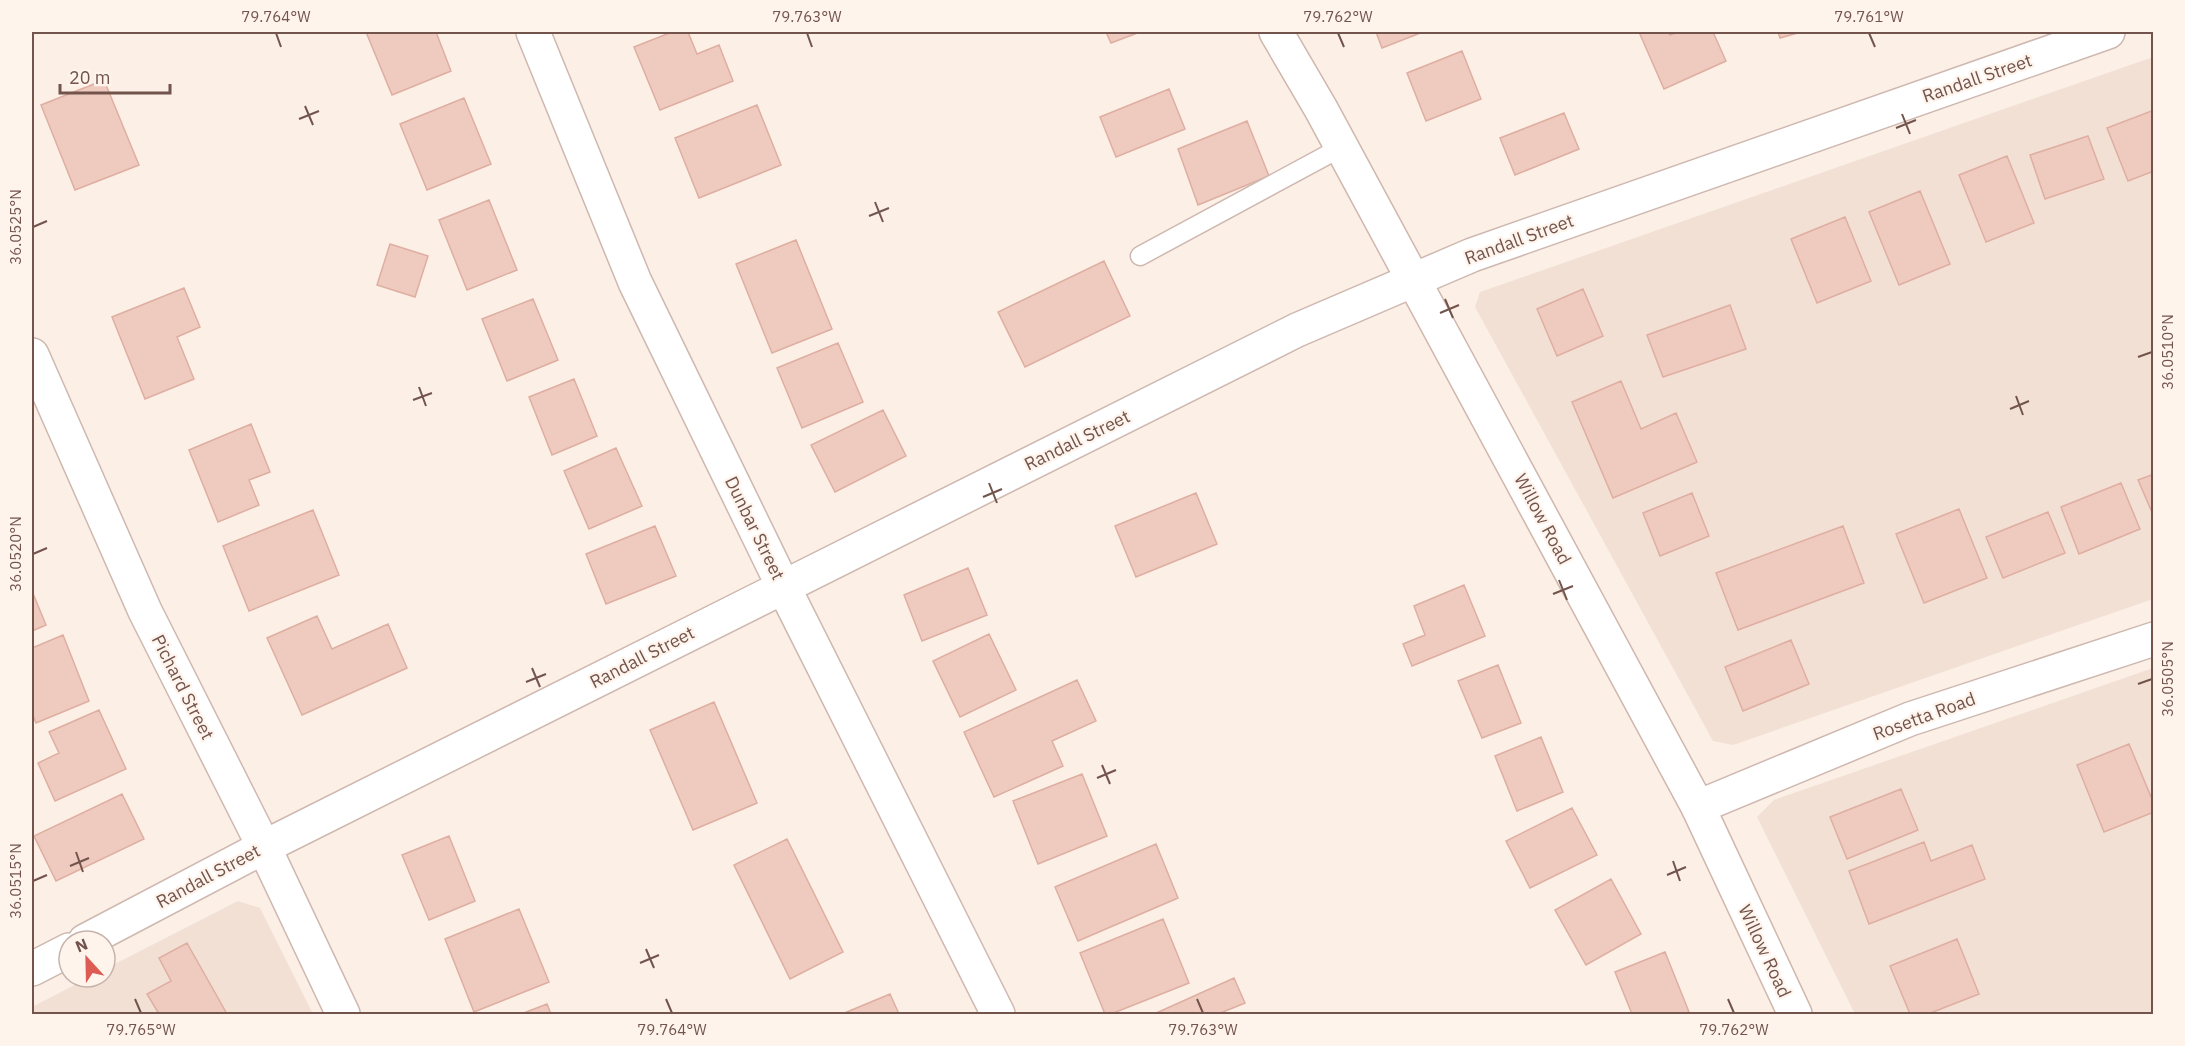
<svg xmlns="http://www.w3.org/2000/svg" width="2185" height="1046" font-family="'IBM Plex Sans',sans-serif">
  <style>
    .residential { fill: #f2e0d5 }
    .building { fill: #eecabf; stroke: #dfaea1; stroke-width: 1.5 }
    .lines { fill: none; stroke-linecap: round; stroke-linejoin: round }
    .lane-casing { stroke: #ceb8b0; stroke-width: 21 }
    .street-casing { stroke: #ceb8b0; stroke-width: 36 }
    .secondary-casing { stroke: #d0b7ad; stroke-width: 36 }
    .lane { stroke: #fff; stroke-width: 18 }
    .street { stroke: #fff; stroke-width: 33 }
    .secondary { stroke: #fff; stroke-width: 33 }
    .ticks { fill: none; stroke: #72544d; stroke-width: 2 }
    .labels { text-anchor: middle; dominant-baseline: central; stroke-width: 4.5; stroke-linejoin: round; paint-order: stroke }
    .street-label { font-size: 18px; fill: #72544d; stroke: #fef4ec }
    .neatline { fill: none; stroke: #72544d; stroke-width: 2 }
    .ticks-label { font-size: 15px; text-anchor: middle; fill: #72544d }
  </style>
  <rect width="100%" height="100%" fill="#fbefe6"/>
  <!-- residential -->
  <path class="residential" d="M2153 57V599L1733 745 1713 741 1475 307 1480 292Z
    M2153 668V1014H1855L1757 817 1774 800Z
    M238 901 260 908 313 1014H32V1007L90 977H105V969Z"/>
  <!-- building -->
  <path class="building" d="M366 32H436L451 71 392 95Z
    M672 32H688L697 54 719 45 733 81 660 110 634 47Z
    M1106 32H1140L1111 43Z
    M1376 32H1423L1382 48Z
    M1639 32H1668L1670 35 1678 32H1713L1726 61 1664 89Z
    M1778 32H1801L1780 38Z
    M1462 51 1481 99 1426 121 1407 73Z
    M104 80 139 165 75 190 41 105Z
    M1169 89 1185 129 1116 157 1100 117Z
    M464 98 491 164 427 190 400 124Z
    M757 105 781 165 699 198 675 138Z
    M2154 110V171L2128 181 2107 128Z
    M1564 113 1579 149 1515 175 1500 138Z
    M1247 121 1269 176 1198 205 1178 149Z
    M2088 136 2104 179 2045 199 2030 155Z
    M2007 156 2034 223 1986 242 1959 175Z
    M1920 191 1950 264 1899 285 1869 212Z
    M489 200 517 270 467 290 439 220Z
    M1845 217 1871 281 1817 303 1791 239Z
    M796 240 832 329 772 353 736 264Z
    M390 244 428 256 415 297 377 285Z
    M1104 261 1130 316 1025 367 998 312Z
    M184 288 200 327 177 337 194 379 145 399 112 317Z
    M1583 289 1603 336 1557 356 1537 309Z
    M533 299 558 360 507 381 482 319Z
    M1730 305 1746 349 1663 377 1647 335Z
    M838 343 863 402 802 428 777 368Z
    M574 379 597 436 552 455 529 397Z
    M1621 381 1641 429 1676 413 1697 462 1613 498 1572 402Z
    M883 410 906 456 835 492 811 445Z
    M251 424 270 472 249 480 259 505 218 522 189 450Z
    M616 448 642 506 589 529 564 471Z
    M2154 474V517L2138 480Z
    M2121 483 2140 529 2079 554 2061 507Z
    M1196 493 1217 544 1136 577 1115 526Z
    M1692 493 1709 536 1660 556 1643 513Z
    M1959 509 1987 578 1924 603 1896 534Z
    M313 510 339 575 249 611 223 546Z
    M2048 512 2065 553 2003 578 1986 537Z
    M655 526 676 576 606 604 586 554Z
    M1843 526 1864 583 1738 630 1716 573Z
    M968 568 987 615 922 641 904 595Z
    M1464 585 1485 636 1412 666 1403 644 1425 635 1414 606Z
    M32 591 46 625 32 631Z
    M317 616 332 649 388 624 407 668 302 715 267 638Z
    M989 634 1016 690 960 717 933 661Z
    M63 635 89 701 36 723 32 713V648Z
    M1791 640 1809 684 1743 711 1725 667Z
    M1498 665 1521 723 1482 738 1458 681Z
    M1077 680 1096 721 1052 741 1063 766 994 797 964 732Z
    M714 702 757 803 693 830 650 730Z
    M99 710 126 769 55 801 38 763 59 753 49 732Z
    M1541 737 1563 792 1517 811 1495 756Z
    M2129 744 2154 804V812L2104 832 2077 765Z
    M1082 774 1107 836 1038 864 1013 801Z
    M1901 789 1918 830 1847 859 1830 817Z
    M122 794 144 839 56 881 34 836Z
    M1572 808 1597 855 1530 888 1506 841Z
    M449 836 475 901 429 920 402 855Z
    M787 839 843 952 790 979 734 865Z
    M1924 842 1931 861 1972 845 1985 879 1869 924 1849 871Z
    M1156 844 1178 898 1078 941 1055 887Z
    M1611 879 1641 934 1586 965 1555 910Z
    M519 909 549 982 474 1012 445 939Z
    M1163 919 1189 983 1111 1014H1105L1080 953Z
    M1957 939 1979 994 1928 1014H1910L1890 966Z
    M187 943 227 1014H159L147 994 171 981 159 958Z
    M1665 952 1689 1012 1682 1014H1632L1615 972Z
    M1234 978 1245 1003 1218 1014H1154Z
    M890 994 899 1014H842Z
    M547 1004 551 1014H521Z"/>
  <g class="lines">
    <defs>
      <path id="lane" d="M1140 256 1342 147"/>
      <path id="street" d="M533 32 635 282 783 586 998 1014
        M32 355 145 611 264 847 343 1014
        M1698 807 1910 719 2154 639
        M85 941 264 847 1297 330 1472 255 2108 32
        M32 969 69 950"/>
      <path id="secondary" d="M1276 32 1321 109 1698 807 1795 1014"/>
    </defs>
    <!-- lane casing -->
    <use href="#lane" class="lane-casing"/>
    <!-- street casing -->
    <use href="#street" class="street-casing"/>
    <!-- secondary casing -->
    <use href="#secondary" class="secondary-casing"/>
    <!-- lane -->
    <use href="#lane" class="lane"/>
    <!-- street -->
    <use href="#street" class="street"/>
    <!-- secondary -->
    <use href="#secondary" class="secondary"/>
  </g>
  <!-- ticks -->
  <path class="ticks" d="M276 33 281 47M807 33 812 47M1338 33 1344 47M1869 33 1875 47M305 106 313 125M1902 114 1910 134M299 119 319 111M1896 128 1916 120M875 202 883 222M869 216 889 208M33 227 47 221M1445 299 1453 318M1440 313 1459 305M2138 357 2152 352M419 387 426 406M2016 396 2023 415M413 400 432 393M2010 409 2029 401M989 483 997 503M983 497 1002 489M33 554 47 548M1559 580 1567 600M1553 594 1573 586M532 668 540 687M526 682 546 674M2138 684 2152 679M1102 765 1110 784M1097 778 1116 770M76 852 83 872M1673 861 1680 881M70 866 89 858M1667 875 1686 867M33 881 47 875M646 949 654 968M640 963 659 955M135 999 141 1013M666 999 672 1013M1197 999 1203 1013M1728 999 1734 1013"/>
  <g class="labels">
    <!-- street labels -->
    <g class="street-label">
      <text transform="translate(1977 78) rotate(-19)">Randall Street</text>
      <text transform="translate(1519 239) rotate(-20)">Randall Street</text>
      <text transform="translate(1077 440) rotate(-26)">Randall Street</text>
      <text transform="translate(1543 519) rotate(62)">Willow Road</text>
      <text transform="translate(755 528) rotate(64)">Dunbar Street</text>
      <text transform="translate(642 657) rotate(-27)">Randall Street</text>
      <text transform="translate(183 687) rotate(63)">Pichard Street</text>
      <text transform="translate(1924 716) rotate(-20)">Rosetta Road</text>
      <text transform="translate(208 876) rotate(-28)">Randall Street</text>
      <text transform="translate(1765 951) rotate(65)">Willow Road</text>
    </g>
  </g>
  <!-- border -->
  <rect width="2185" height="1046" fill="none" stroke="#fef4ec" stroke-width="66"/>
  <!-- north arrow -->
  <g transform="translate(87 959) rotate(338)"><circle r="28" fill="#fef4ec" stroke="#c6b4ac" stroke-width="1.5"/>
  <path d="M0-4.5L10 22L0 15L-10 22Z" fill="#dc5b54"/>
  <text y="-9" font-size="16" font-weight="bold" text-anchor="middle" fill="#72544d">N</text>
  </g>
  <!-- scale -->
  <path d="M60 84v9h110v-9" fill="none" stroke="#72544d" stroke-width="3"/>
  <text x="69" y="84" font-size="18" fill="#72544d" stroke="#fef4ec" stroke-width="4.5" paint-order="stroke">20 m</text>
  <rect x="33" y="33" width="2119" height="980" class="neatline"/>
  <g class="ticks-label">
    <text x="276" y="22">79.764°W</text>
    <text x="807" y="22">79.763°W</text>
    <text x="1338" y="22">79.762°W</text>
    <text x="1869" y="22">79.761°W</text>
    <text transform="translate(16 227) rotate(-90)" y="5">36.0525°N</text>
    <text transform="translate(2168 352) rotate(-90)" y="5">36.0510°N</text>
    <text transform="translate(16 554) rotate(-90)" y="5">36.0520°N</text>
    <text transform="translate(2168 679) rotate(-90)" y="5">36.0505°N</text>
    <text transform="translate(16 881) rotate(-90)" y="5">36.0515°N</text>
    <text x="141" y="1035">79.765°W</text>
    <text x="672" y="1035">79.764°W</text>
    <text x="1203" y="1035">79.763°W</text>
    <text x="1734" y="1035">79.762°W</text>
  </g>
</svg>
